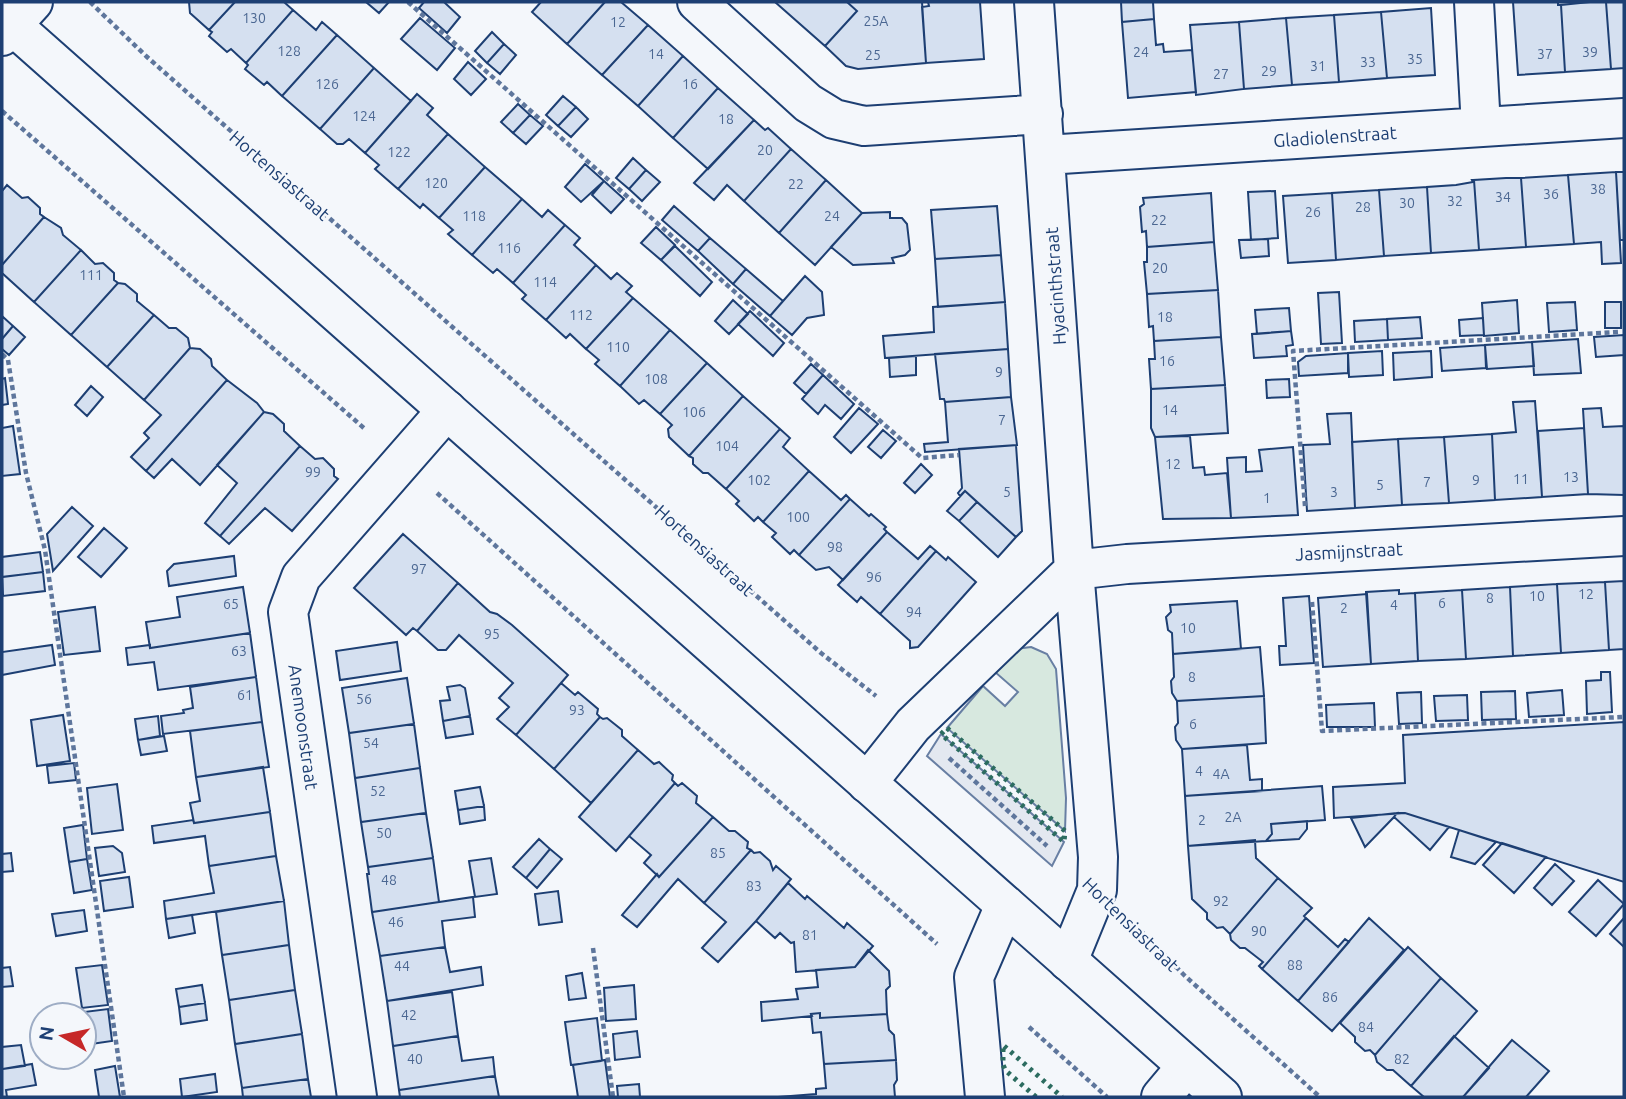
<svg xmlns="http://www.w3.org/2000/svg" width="1626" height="1099" font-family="Ubuntu,sans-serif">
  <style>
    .green { fill: #d7e8df; stroke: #687fa3; stroke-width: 2 }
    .parking { fill: #e3e8f0; stroke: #687fa3; stroke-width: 2 }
    .building { fill: #d5e0f0; stroke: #1d3f73; stroke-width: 2 }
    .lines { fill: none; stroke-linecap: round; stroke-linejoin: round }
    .street-casing { stroke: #1d3f73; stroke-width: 42 }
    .secondary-casing { stroke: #1d3f73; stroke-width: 42 }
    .path { stroke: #5e769c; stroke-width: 4.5; stroke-dasharray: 5 3.5; stroke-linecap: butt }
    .street { stroke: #f4f7fb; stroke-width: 38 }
    .secondary { stroke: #f4f7fb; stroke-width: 38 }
    .hedge { stroke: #2c6c60; stroke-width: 5; stroke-dasharray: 3.5 5; stroke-linecap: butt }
    .labels { text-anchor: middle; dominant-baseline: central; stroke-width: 5; stroke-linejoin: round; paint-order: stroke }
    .number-label { font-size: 14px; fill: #4b6792 }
    .street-label { font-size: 18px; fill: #1d3f73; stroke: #f4f7fb }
  </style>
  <rect width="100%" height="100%" fill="#f4f7fb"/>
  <!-- green -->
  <path class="green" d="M1031 647 1047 654 1056 669 1066 798 1065 831 947 728 983 686 1005 706 1018 692 995 672 1015 649Z"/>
  <!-- parking -->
  <path class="parking" d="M941 734 1064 842 1052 866 927 756Z"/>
  <!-- building -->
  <path class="building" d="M189 2H235L209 30 190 13Z
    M235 2H284L293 10 246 63 231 49 227 52 209 36 212 32 209 30Z
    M366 2H389L379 13Z
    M424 2H444L460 17 447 33 419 8Z
    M541 2H605L567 44 532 12Z
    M605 2H621L648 25 602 75 567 44Z
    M775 2H847L857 11 825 46Z
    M847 2H922L926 63 858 69 846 66 825 46 857 11Z
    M928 2H980L984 59 926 63 922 7 929 6Z
    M1121 2H1153L1154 19 1122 22Z
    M1513 2H1558V5H1561L1565 72 1518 75Z
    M1590 2H1606L1611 69 1565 72 1561 5Z
    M1606 2H1624V68L1611 69Z
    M1431 8 1435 75 1387 78 1381 12Z
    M293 10 316 30 322 22 337 35 282 96 267 82 264 85 245 69 248 65 246 63Z
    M1381 12 1387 78 1339 82 1334 15Z
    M1334 15 1339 82 1292 85 1286 18Z
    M420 18 455 48 437 70 401 39Z
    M1286 18 1292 85 1244 89 1239 22Z
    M1154 19 1156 45 1163 44 1164 52 1192 50 1196 92 1128 98 1122 22Z
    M1239 22 1244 89 1196 95 1190 25Z
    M648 25 683 56 638 106 602 75Z
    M492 32 504 44 487 63 475 51Z
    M337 35 374 68 320 129 282 96Z
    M504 44 516 55 500 74 487 63Z
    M683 56 718 88 673 138 638 106Z
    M468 62 486 79 471 95 454 79Z
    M374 68 411 101 365 153 349 139 343 144H337L320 129Z
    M718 88 754 120 708 169 673 138Z
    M417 94 433 108 427 115 448 134 398 189 375 169 379 165 365 153Z
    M563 96 576 107 558 126 546 115Z
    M518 104 530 115 513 133 501 122Z
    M576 107 588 119 571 137 558 126Z
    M530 115 543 126 526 144 513 133Z
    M754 120 765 130 768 128 791 149 744 201 727 185 714 200 694 183Z
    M448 134 485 167 439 218 423 204 420 208 398 189Z
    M791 149 826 180 779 233 744 201Z
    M633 158 646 170 629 189 616 178Z
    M585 164 604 181 581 202 565 187Z
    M485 167 522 199 472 255 448 234 453 230 439 218Z
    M646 170 660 182 642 201 629 189Z
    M1616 172H1624V240H1620Z
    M1616 172 1621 263 1602 264 1601 242 1574 244 1568 175Z
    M1568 175 1574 244 1526 247 1521 178Z
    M1506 178H1521L1526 247 1479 250 1474 180Z
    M826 180 862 213 815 265 779 233Z
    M1472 180H1474L1479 250 1431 253 1427 187 1456 185 1473 182Z
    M604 181 624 199 611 213 592 195Z
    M7 185 22 198 28 197 40 208V214L44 217 2 265V191Z
    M1427 187 1431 253 1384 256 1379 190Z
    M1379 190 1384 256 1336 260 1332 193Z
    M1275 191 1278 238 1251 240 1248 192Z
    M1211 193 1214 242 1147 247 1146 231 1142 232 1140 207 1144 204 1143 198Z
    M1332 193 1336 260 1288 263 1283 196Z
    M522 199 542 217 548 210 565 225 513 283 497 269 493 273 472 255Z
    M674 206 710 238 698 251 662 220Z
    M997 206 1001 255 935 259 931 210Z
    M890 212V218H902L907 224 910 250 905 255 892 258 894 263 853 265 831 247 862 213Z
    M44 217 61 228 63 235 81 250 34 302 2 273V265Z
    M565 225 580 238 574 245 596 265 546 320 522 299 526 295 513 283Z
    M656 227 675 245 661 260 641 243Z
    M710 238 746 269 733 284 698 251Z
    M1268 239 1269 256 1241 258 1239 240Z
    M1214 242 1218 290 1147 294 1144 262H1147V247Z
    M675 246 712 282 700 296 661 260Z
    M81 250 95 264 103 263 114 273V280L118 283 71 335 34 302Z
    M1001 255 1005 302 938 307 935 259Z
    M596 265 611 279 617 273 632 286 626 292 633 298 586 349 570 334 566 338 546 320Z
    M746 269 783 301 770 316 733 284Z
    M805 276 822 292 824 315 807 318 792 335 770 316Z
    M118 283 125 284 137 294V301L154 315 107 367 71 335Z
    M1218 290 1221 337 1154 341 1153 326 1149 327 1147 294Z
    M1339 292 1342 343 1321 344 1318 293Z
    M633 298 670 330 620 386 595 364 599 360 586 349Z
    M733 300 748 314 729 334 715 321Z
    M1517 300 1519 333 1484 336 1482 303Z
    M1005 302 1008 349 885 358 883 336 934 332 933 307Z
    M1575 302 1577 330 1549 332 1547 303Z
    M1605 302H1621V328H1605Z
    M1289 308 1291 331 1257 334 1255 310Z
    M750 311 784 343 773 356 738 324Z
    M154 315 169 328H176L188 338 190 348 144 400 107 367Z
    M2 316 13 326 2 339Z
    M1420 317 1422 338 1388 340 1387 319Z
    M1483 318 1484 335 1460 336 1459 320Z
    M1387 319 1388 340 1355 342 1354 321Z
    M13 326 25 337 9 355 2 349V339Z
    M670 330 707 363 660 414 644 400 639 404 620 386Z
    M1291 331 1293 345 1286 346 1287 356 1254 358 1252 334Z
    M1624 335V355L1596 357 1594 337Z
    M1221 337 1225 385 1151 389 1149 359H1155L1154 341Z
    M1578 339 1581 373 1534 375 1532 342Z
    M1532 342 1534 366 1487 369 1485 345Z
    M1485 345 1486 368 1442 371 1440 348Z
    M190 348 200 349 211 359 212 366 227 380 146 471 131 457 149 438 144 433 161 415 144 400Z
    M1008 349 1011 397 945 402 944 399H940L935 354Z
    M1382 351 1383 375 1349 377 1348 353Z
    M1431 351 1432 377 1394 380 1393 353Z
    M1348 353V373L1299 376 1298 362 1306 356Z
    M916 356V375L890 377 889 358Z
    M707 363 743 396 689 456 669 437 668 429 672 425 660 414Z
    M811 364 823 375 806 394 794 383Z
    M823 375 854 404 841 419 825 405 818 414 802 399Z
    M5 378 8 404 2 405V379Z
    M1289 379 1290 397 1267 398 1266 380Z
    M227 380 257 403 264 412 200 485 172 459 154 478 146 471Z
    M1225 385 1228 433 1155 437 1151 428V389Z
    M91 386 103 397 87 416 75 405Z
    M743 396 780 429 726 489 708 473H703L693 464V458L689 456Z
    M1011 397 1017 445 925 452 924 444 948 442 945 402Z
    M1535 401 1542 497 1495 500 1492 434 1516 432 1513 402Z
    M859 408 878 424 851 453 834 437Z
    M1601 408 1603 427 1624 426V495L1588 494 1583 409Z
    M264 412 273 414 284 424V431L300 446 220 536 205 523 237 483 217 465Z
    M1351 413 1355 508 1307 511 1303 445 1330 444 1327 414Z
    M13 426 20 474 2 476V428Z
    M1584 428 1588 494 1542 497 1538 431Z
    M780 429 790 438 783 447 809 471 763 522 758 517 754 521 736 504 739 501 726 489Z
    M883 430 896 441 881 458 868 447Z
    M1492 434 1495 500 1449 503 1444 437Z
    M1190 436 1193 468 1204 467 1205 475 1227 473 1231 518 1163 519 1155 437Z
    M1444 437 1449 503 1402 505 1398 439Z
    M1398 439 1402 505 1355 508 1352 442Z
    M1016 445 1022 531 1016 537 965 491 960 496 958 493 962 488 959 449Z
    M300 446 315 459 323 458 334 469V476L338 479 292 531 265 508 229 544 220 536Z
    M1293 447 1298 515 1231 518 1227 458 1246 457V472L1262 471 1259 450Z
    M921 464 932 475 915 493 904 483Z
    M809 471 841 500 846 495 850 499 799 555 794 550 790 554 772 537 776 533 763 522Z
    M965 491 977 502 959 521 947 511Z
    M850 499 869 516 871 514 886 527 884 529 887 532 843 580 829 567 816 570 799 555Z
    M977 502 1016 537 998 557 959 521Z
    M72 507 93 526 53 571 47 534Z
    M104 528 127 548 101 577 78 557Z
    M887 532 918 559 930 546 936 551 880 614 861 597 857 602 838 585Z
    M403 534 458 583 417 631 413 628 406 635 354 588Z
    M936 551 946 560 948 557 976 582 918 647 910 648V641L880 614Z
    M40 552 43 572 2 577V557Z
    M234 556 236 576 169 586 167 571 174 564Z
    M43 572 45 591 3 596 2 577Z
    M1624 581V649L1609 650 1605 582Z
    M1605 582 1609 650 1561 653 1557 584Z
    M458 583 490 612 497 614 512 625 568 675 516 735 497 719 509 707 499 698 513 683 459 635 446 650H438L417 631Z
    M1557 584 1561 653 1513 656 1510 587Z
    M243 587 250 633 150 648 146 622 180 617 177 597Z
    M1510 587 1513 656 1466 659 1462 590Z
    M1399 590V594L1415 593 1418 661 1371 664 1366 592Z
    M1462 590 1466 659 1418 661 1415 593Z
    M1367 594 1371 664 1323 667 1318 598Z
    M1309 596 1314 663 1280 665 1279 646H1286L1283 598Z
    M1237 601 1241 649 1173 654 1172 633 1168 630 1166 617 1171 612 1170 605Z
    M95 607 100 651 64 655 58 612Z
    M250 633 256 677 158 690 154 662 128 665 126 648 150 645V648Z
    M397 642 401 671 340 680 336 651Z
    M52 645 55 665 2 675V652Z
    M1260 647 1264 696 1177 701 1172 693 1171 681 1174 677 1173 654Z
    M1601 672H1610L1612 712 1587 714 1586 681 1601 680Z
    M256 677 262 722 163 734 161 716 184 713 183 710 193 708 190 687Z
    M407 678 414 724 349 733 342 688Z
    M561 683 575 695 578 692 598 709 597 714 600 717 554 769 516 735Z
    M460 685 465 688 470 716 443 721 440 701 450 700 447 687Z
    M1562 690 1564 715 1529 717 1527 693Z
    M1515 691 1516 719 1482 720 1481 692Z
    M1421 692 1422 723 1399 724 1397 693Z
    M1467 695 1468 720 1436 721 1434 696Z
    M1264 696 1266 743 1182 749 1176 740 1175 727 1178 723 1177 701Z
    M1374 703 1375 727H1327L1326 705Z
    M63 715 70 761 37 766 31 720Z
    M158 716 160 736 138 740 135 719Z
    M470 716 473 734 446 738 443 721Z
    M600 717 603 719 607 718 622 730V736L638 750 591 803 554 769Z
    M262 722 269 767 196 777 190 731Z
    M1624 722V882L1405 813 1334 818 1333 787 1405 783 1403 735Z
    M414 724 420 768 355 778 349 733Z
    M164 736 167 751 141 755 138 740Z
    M1247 745 1250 780 1262 779V791L1185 796 1182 749Z
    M638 750 654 764 659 762 673 775 672 780 675 783 616 851 579 817Z
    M74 763 76 780 49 783 47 766Z
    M263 767 270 812 194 823 190 803 200 801 196 777Z
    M420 768 426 813 361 822 355 778Z
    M675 783 678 786 682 783 697 796 696 803 713 817 659 877 644 863 651 855 629 836Z
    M117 784 123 830 92 834 87 788Z
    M1322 786 1325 820 1271 824 1272 834 1266 841 1188 846 1185 796Z
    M480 787 484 806 458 810 455 791Z
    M484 806 485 820 460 824 458 810Z
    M270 812 276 856 209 866 205 836 154 843 152 826 193 820 194 823Z
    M426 813 433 858 368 867 361 822Z
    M1397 813H1405L1449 827 1430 850 1394 817Z
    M1397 813 1394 817 1365 847 1351 818Z
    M713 817 729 831H735L748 842 747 848 751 850 704 903 678 879 637 927 622 915 657 874 659 877Z
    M1307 821V829L1299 839 1266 841 1272 834 1271 824Z
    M83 825 87 859 69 862 64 828Z
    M1459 830 1496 842 1475 864 1451 857Z
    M539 839 550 849 526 878 513 867Z
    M1255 840 1256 858 1278 878 1230 934 1223 927 1217 928 1207 919V913L1192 899 1188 846Z
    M1502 843 1546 857 1514 893 1483 865Z
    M113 846 122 853 125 872 99 876 95 848Z
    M550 849 562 859 537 888 526 878Z
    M751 850 754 853 760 852 770 861 773 870 776 866 791 879 756 921 718 962 702 948 726 922 704 903Z
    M11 853 13 871 2 872V854Z
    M276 856 284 901 166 919 164 901 214 893 209 866Z
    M433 858 439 902 372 912 367 874H369L368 867Z
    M491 858 497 894 475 897 469 861Z
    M87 859 92 890 74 893 69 862Z
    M1555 864 1574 881 1552 905 1534 888Z
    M129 877 133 907 104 911 100 881Z
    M1278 878 1312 908 1304 916 1306 918 1262 969 1259 966 1263 962 1245 948H1240L1231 940 1230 934Z
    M1598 880 1624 904 1596 936 1569 912Z
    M788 883 805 899 807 896 844 928 847 923 873 946 855 967 796 972 794 942 791 943 780 933 775 938 756 921Z
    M558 891 562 922 539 925 535 894Z
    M473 897 475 917 442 921 445 947 380 956 372 912Z
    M284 901 289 945 222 955 216 912Z
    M84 910 87 931 56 936 52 914Z
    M192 915 195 933 169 938 166 919Z
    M1306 918 1338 947 1345 939 1349 942 1298 1001 1262 969Z
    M1369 918 1404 950 1332 1031 1298 1001Z
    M1624 918V947L1610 934Z
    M289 945 295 990 229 1000 222 955Z
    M445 947 450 972 481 967 483 985 387 1001 380 956Z
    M1408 947 1441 978 1375 1055 1370 1050 1365 1051 1355 1042V1037L1340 1023Z
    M868 950 889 971 890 986 886 990 887 1014 820 1018V1013L811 1014 812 1016 762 1021 761 1002 798 999 796 989 818 987 816 970 855 967Z
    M102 965 108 1005 82 1008 76 968Z
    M10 967 13 986 2 987V968Z
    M582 973 586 998 569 1000 566 976Z
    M1441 978 1477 1011 1411 1086 1393 1070H1387L1377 1062 1375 1055Z
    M202 985 205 1003 179 1007 176 989Z
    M634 985 636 1019 606 1021 604 988Z
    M295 990 302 1034 235 1044 229 1000Z
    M452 992 458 1036 393 1046 387 1001Z
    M205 1003 207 1020 181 1024 179 1007Z
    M108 1009 112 1041 84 1045V1015H77L76 1013Z
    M820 1013V1018L887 1014 889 1030 894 1035 896 1060 824 1064 821 1032 813 1033 811 1014Z
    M597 1018 602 1061 571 1065 565 1022Z
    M637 1031 640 1057 615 1060 613 1034Z
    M302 1034 308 1079 242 1088 235 1044Z
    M458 1036 462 1061 493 1057 495 1076 399 1090 393 1046Z
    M1454 1036 1489 1068 1463 1097H1424L1411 1086Z
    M1512 1040 1549 1071 1526 1097H1463Z
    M21 1045 25 1066 2 1069V1047Z
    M605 1060 610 1097H578L573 1065Z
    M896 1060 897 1080 894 1085 895 1097H778L816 1094V1089L826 1088 824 1064Z
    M32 1064 36 1085 6 1090 7 1097H2V1069Z
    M115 1066 120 1097H99L95 1070Z
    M215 1074 217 1092 182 1097 180 1079Z
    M495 1076 499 1097H400L399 1090Z
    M308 1079 311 1097H243L242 1088Z
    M639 1084 640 1097H618L617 1086Z"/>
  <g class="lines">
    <defs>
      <path id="street" d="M697 2 808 103 834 119 864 126 1043 114
        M1034 2 1074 570 1098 857 1097 890 1068 961
        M1474 2 1481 127
        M2 36 33 2
        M1046 155 1624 118
        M1074 570 1127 564 1624 536
        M867 783 913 725 1074 570
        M357 1097 288 612 301 577 447 410
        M985 1097 974 977 1005 905
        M1161 1097 1187 1066"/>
      <path id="secondary" d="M2 10 12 25 1222 1097"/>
    </defs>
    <!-- street casing -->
    <use href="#street" class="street-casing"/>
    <!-- secondary casing -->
    <use href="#secondary" class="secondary-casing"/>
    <!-- path -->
    <path class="path" d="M90 2 146 56 821 653 876 696
      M408 2 922 458 959 455
      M2 111 365 429
      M2 354 8 360 26 473 45 550 124 1097
      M437 493 937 944
      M1305 506 1293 351 1619 332
      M1312 602 1322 731 1622 717
      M949 758 1047 846
      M1134 924 1185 976 1320 1097
      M593 948 613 1097
      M1029 1027 1107 1097"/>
    <!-- street -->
    <use href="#street" class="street"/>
    <!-- secondary -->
    <use href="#secondary" class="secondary"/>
    <!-- hedge -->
    <path class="hedge" d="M947 728 1065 831 1064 842 941 734Z
      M1036 1097 1006 1071 1003 1065V1045L1062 1097"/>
  </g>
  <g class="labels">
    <!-- number labels -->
    <g class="number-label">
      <text x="254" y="18">130</text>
      <text x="876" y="21">25A</text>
      <text x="618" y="22">12</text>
      <text x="289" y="51">128</text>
      <text x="1141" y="52">24</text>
      <text x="1590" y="52">39</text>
      <text x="656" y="54">14</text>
      <text x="1545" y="54">37</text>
      <text x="873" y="55">25</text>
      <text x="1415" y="59">35</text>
      <text x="1368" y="62">33</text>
      <text x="1318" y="66">31</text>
      <text x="1269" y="71">29</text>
      <text x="1221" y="74">27</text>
      <text x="327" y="84">126</text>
      <text x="690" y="84">16</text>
      <text x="364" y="116">124</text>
      <text x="726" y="119">18</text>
      <text x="765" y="150">20</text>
      <text x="399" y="152">122</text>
      <text x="436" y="183">120</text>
      <text x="796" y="184">22</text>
      <text x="1598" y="189">38</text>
      <text x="1551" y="194">36</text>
      <text x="1503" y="197">34</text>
      <text x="1455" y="201">32</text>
      <text x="1407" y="203">30</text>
      <text x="1363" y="207">28</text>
      <text x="1313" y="212">26</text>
      <text x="474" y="216">118</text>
      <text x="832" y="216">24</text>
      <text x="1159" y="220">22</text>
      <text x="509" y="248">116</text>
      <text x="1160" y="268">20</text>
      <text x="91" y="275">111</text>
      <text x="545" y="282">114</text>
      <text x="581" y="315">112</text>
      <text x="1165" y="317">18</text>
      <text x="618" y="347">110</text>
      <text x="1167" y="361">16</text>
      <text x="999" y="372">9</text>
      <text x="656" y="379">108</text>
      <text x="1170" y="410">14</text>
      <text x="694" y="412">106</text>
      <text x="1002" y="420">7</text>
      <text x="727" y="446">104</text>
      <text x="1173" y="464">12</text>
      <text x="313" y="472">99</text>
      <text x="1571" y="477">13</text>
      <text x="1521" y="479">11</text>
      <text x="759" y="480">102</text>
      <text x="1476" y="480">9</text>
      <text x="1427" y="482">7</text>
      <text x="1380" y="485">5</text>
      <text x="1007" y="492">5</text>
      <text x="1334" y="492">3</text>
      <text x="1267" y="498">1</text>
      <text x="798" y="517">100</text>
      <text x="835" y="547">98</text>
      <text x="419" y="569">97</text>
      <text x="874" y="577">96</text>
      <text x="1586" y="594">12</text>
      <text x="1537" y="596">10</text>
      <text x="1490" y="598">8</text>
      <text x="1442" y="603">6</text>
      <text x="231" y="604">65</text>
      <text x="1394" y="605">4</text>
      <text x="1344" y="608">2</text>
      <text x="914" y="612">94</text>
      <text x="1188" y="628">10</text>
      <text x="492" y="634">95</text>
      <text x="239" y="651">63</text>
      <text x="1192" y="677">8</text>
      <text x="245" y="695">61</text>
      <text x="364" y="699">56</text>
      <text x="577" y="710">93</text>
      <text x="1193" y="724">6</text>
      <text x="371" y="743">54</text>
      <text x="1199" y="771">4</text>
      <text x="1221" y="774">4A</text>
      <text x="378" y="791">52</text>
      <text x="1233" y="817">2A</text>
      <text x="1202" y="820">2</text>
      <text x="384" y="833">50</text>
      <text x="718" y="853">85</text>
      <text x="389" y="880">48</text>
      <text x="754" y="886">83</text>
      <text x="1221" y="901">92</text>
      <text x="396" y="922">46</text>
      <text x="1259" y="931">90</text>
      <text x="810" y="935">81</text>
      <text x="1295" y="965">88</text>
      <text x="402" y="966">44</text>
      <text x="1330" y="997">86</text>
      <text x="409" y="1015">42</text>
      <text x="1366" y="1027">84</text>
      <text x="415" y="1059">40</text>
      <text x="1402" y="1059">82</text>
    </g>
    <!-- street labels -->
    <g class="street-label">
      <text transform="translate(1335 136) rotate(-4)">Gladiolenstraat</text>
      <text transform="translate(280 175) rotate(41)">Hortensiastraat</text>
      <text transform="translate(1055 286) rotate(-94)">Hyacinthstraat</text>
      <text transform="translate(705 550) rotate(42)">Hortensiastraat</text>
      <text transform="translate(1349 551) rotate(-3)">Jasmijnstraat</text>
      <text transform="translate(304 727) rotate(82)">Anemoonstraat</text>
      <text transform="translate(1131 924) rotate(44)">Hortensiastraat</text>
    </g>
  </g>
  <!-- border -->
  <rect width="1626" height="1099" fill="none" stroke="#1d3f73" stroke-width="7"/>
  <!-- north arrow -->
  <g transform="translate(63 1036) rotate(279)"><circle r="33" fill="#f4f7fb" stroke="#9eadc5" stroke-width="2"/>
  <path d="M0-5L12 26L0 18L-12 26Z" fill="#c62828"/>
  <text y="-10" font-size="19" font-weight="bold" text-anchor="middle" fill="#1d3f73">N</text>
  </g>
</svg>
